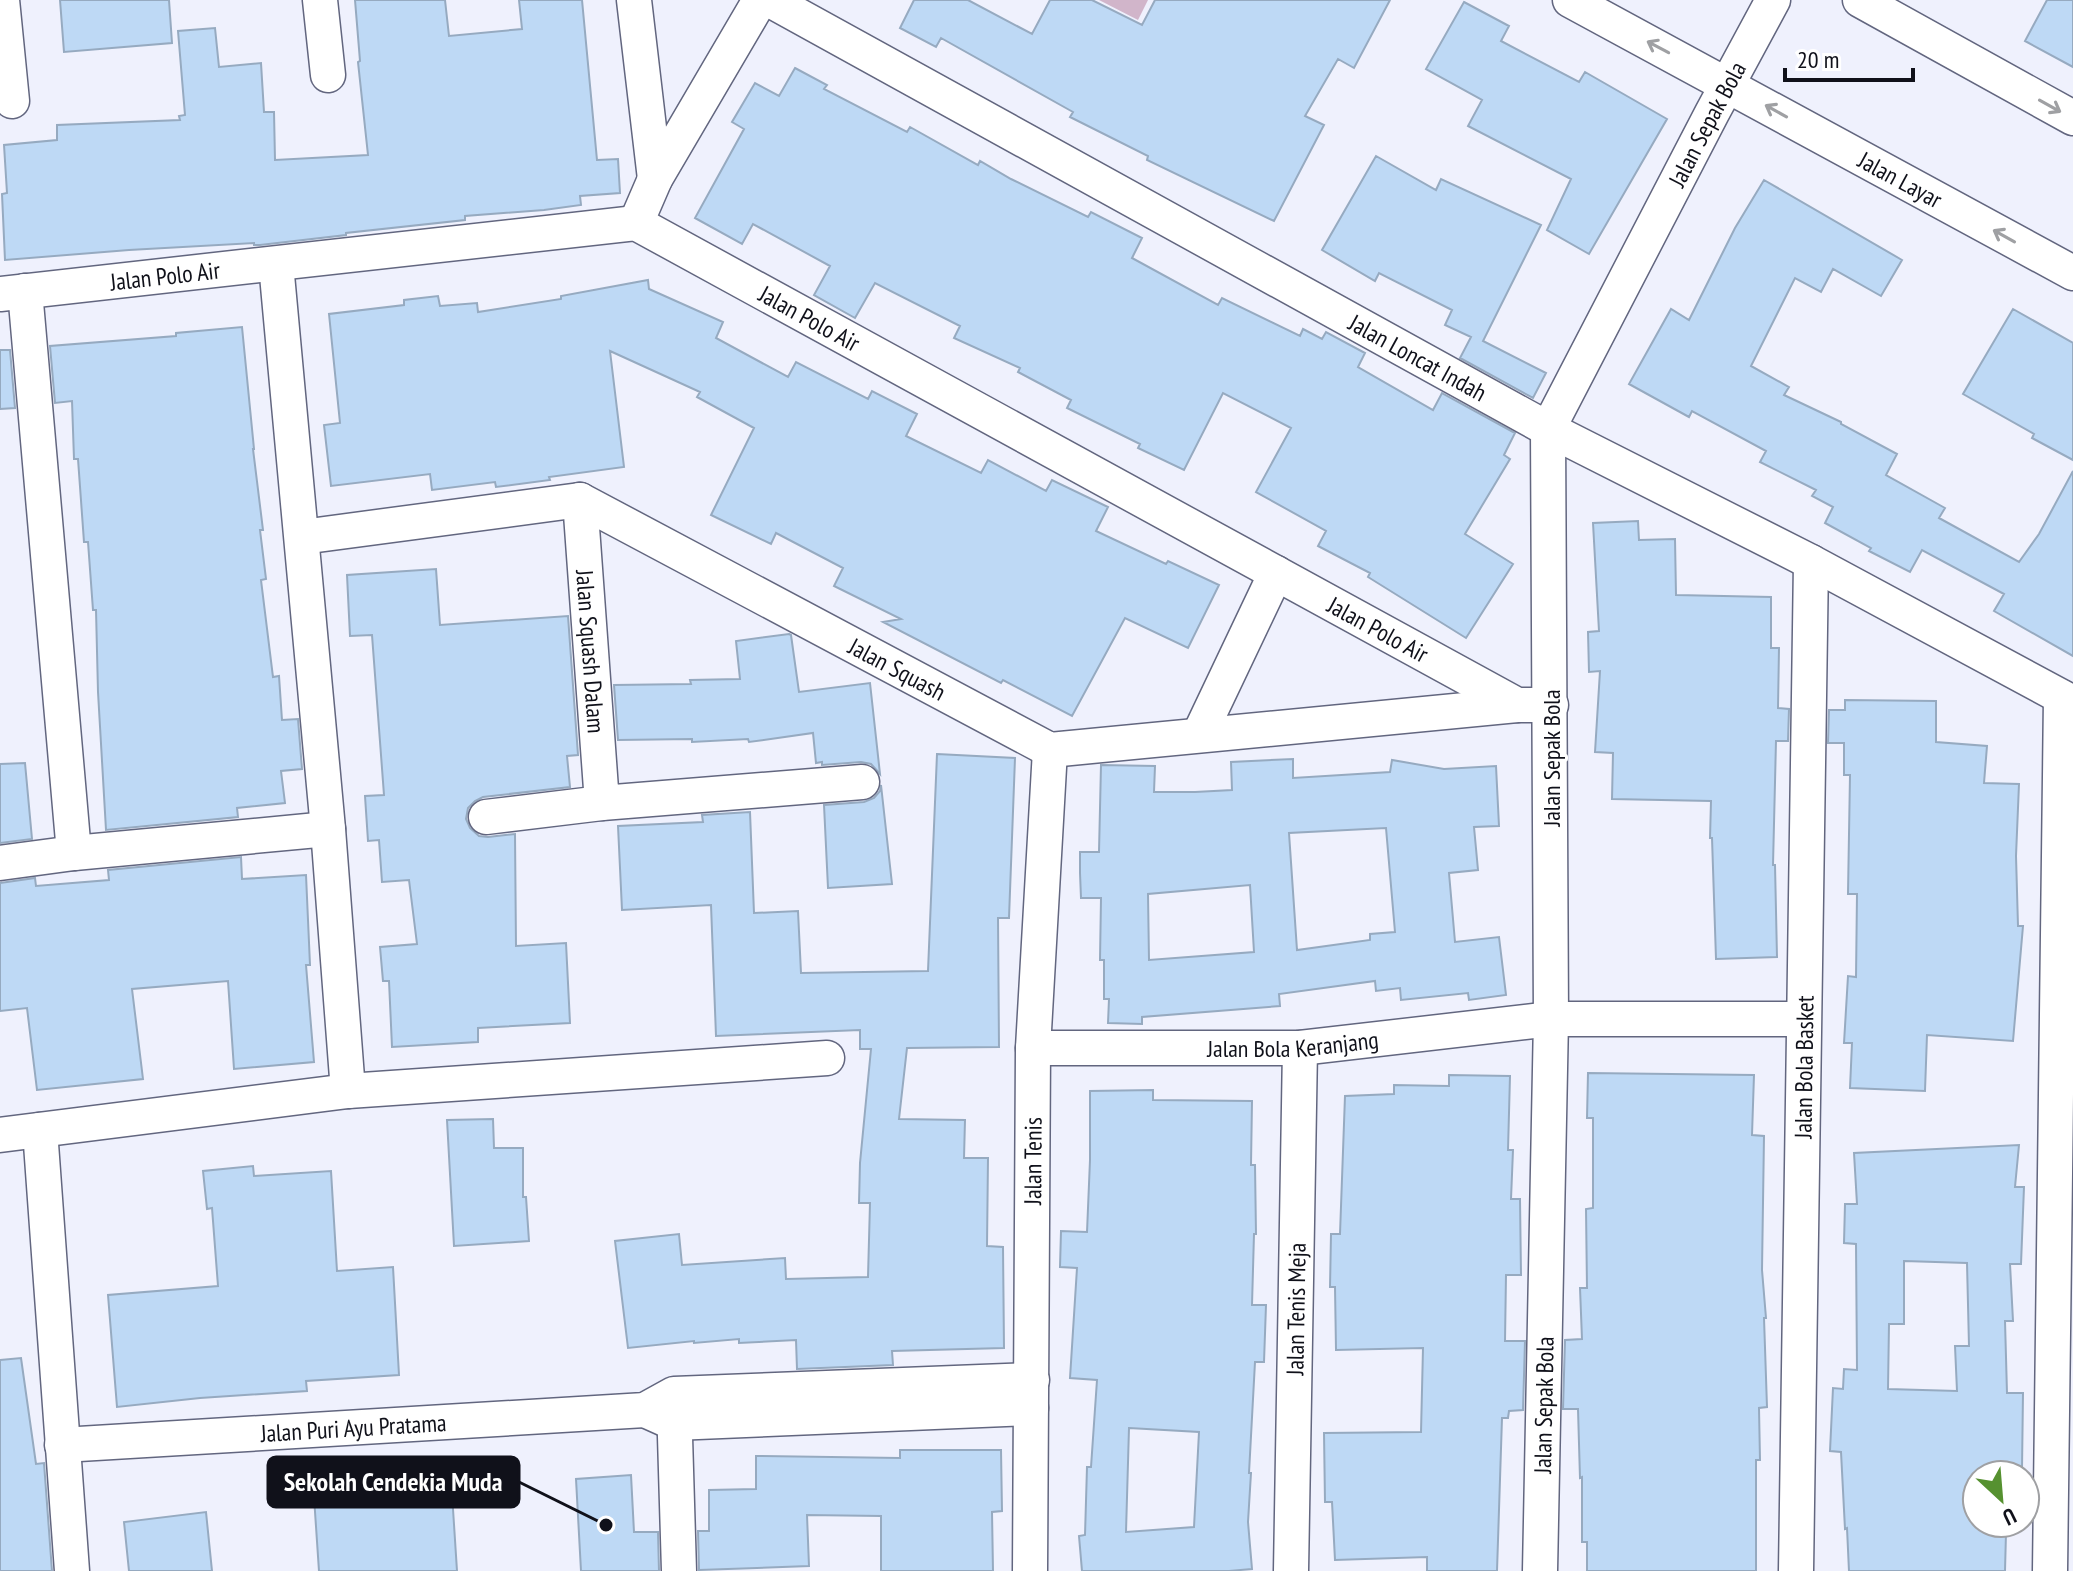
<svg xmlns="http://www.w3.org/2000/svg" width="2073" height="1571" font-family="'PT Sans Narrow',sans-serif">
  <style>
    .green { fill: #d1b5ca }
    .building { fill: #bed9f5; stroke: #96aac0; stroke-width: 2; fill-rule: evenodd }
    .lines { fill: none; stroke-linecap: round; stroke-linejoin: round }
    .minor-casing { stroke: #62667f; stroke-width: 37 }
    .minor { stroke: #fff; stroke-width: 34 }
    .oneway { stroke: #9fa0a3 }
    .labels { text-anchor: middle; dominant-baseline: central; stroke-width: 6; stroke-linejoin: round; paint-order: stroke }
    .street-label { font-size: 24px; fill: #10111a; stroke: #fff }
    .leader { fill: none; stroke: #10111a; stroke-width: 3 }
    .callout-dot { fill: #10111a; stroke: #fff; stroke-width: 3 }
    .callout { fill: #10111a; stroke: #10111a; stroke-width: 3 }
    .callout-label { font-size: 26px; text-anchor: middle; font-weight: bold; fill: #fff }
  </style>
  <rect width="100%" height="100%" fill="#eff1fd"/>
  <!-- green -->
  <path class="green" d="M1099 0H1148L1138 20Z"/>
  <!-- building -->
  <path class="building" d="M60 0H169L172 43 64 52Z
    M355 0H445L449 36 522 29 519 0H582L597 160 618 159 620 193 580 196 581 205 544 210 465 216V220L346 233V235L260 245H254V243L129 250 5 260 2 194 7 193 4 145 57 140V125L180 120 179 116 185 115 178 31 215 28 219 67 261 63 264 112H274L275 160 368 155 358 62 360 61Z
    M914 0H968L1032 34 1050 0H1092L1142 25 1155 0H1390L1354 68 1338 59 1305 116 1324 125 1274 221 1147 160 1148 156 1070 117 1073 112 941 38 936 47 900 28Z
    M2047 0H2073V67L2025 41Z
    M1464 2 1509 26 1501 41 1579 82 1585 72 1667 119 1589 254 1547 230 1571 179 1468 126 1482 100 1426 69Z
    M795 68 827 85 824 89 907 132 910 127 978 165 980 161 1011 179 1088 217 1091 212 1142 238 1132 258 1218 305 1222 298 1300 336 1303 329 1322 339 1326 332 1365 353 1358 367 1433 410 1442 393 1515 433 1504 455 1510 459 1465 534 1513 564 1466 638 1368 577 1370 573 1318 546 1326 531 1256 492 1291 428 1223 393 1184 470 1138 448 1140 444 1067 408 1071 400 1018 372 1020 368 954 338 960 326 875 283 855 318 814 295 830 266 753 224 742 244 695 218 744 129 732 122 755 83 779 96Z
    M1376 156 1436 190 1441 179 1541 225 1483 341 1546 373 1533 398 1460 358 1471 337 1445 325 1452 310 1379 273 1375 281 1322 250Z
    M1764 180 1902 260 1881 296 1833 269 1821 292 1795 278 1751 366 1789 387 1784 395 1841 422V424L1897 454 1886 475 1945 508 1939 518 2019 562 2039 534 2073 471V656L1994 611 2004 594 1922 550 1910 572 1869 551 1871 548 1825 523 1833 507 1812 496 1816 490 1760 462 1766 451 1692 411 1689 417 1629 384 1671 309 1689 320 1735 228Z
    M648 280 649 289 723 322 716 338 788 377 796 362 868 399 872 391 917 414 906 436 981 473 988 460 1046 491 1052 480 1108 507 1096 531 1166 564 1168 561 1219 585 1188 648 1125 618 1072 716 1003 680 1001 683 883 622 901 619 834 586 843 568 776 533 771 544 711 515 754 428 697 397 700 392 610 351 624 467 549 477 550 480 496 487 495 482 432 490 430 474 331 486 324 425 340 423 329 314 404 305V300L438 296 440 306 477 303 478 312 561 299V296Z
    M2013 309 2073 343V460L2032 438 2034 434 1963 394Z
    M242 327 254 449H253L263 530H260L266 579 261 580 273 677 279 676 282 720 298 719 302 769 281 771 285 803 237 808 238 817 106 830 98 692 96 610H93L88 542H84L78 459H74L72 401 55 403 50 346 176 336V333Z
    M0 350H10L15 408 0 409Z
    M1638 521 1639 540 1675 539 1676 595 1771 597V648H1779L1778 708 1789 709 1788 741H1776L1773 865H1775L1777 957 1716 959 1712 838H1710L1711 801 1612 799 1613 753 1595 752 1600 671 1589 672 1588 632 1599 631 1593 523Z
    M436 569 440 625 568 616 578 755 567 756 570 787 483 797 475 801 468 808 466 819 470 828 479 836 488 837 515 834 516 946 566 943 570 1023 478 1028V1042L392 1047 389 981H383L380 947 417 944 409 880 382 882 379 840 368 841 365 796 384 795 372 635 350 636 347 575Z
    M789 634 791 635 799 692 870 683 880 774 871 764 861 762 822 765V762L816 763 813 733 749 742 748 739 692 742V739L618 740 614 685 691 684 690 680 740 679 736 641Z
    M1845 700 1936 701V742L1987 746 1984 783 2019 784 2016 856 2018 926H2023L2013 1041 1927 1035 1925 1091 1850 1088 1852 1043H1844L1848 976 1856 977 1857 894H1848L1850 775H1844V743H1828L1829 710H1845Z
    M937 754 1015 758 1009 918H998L999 1047 907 1048 899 1119 965 1120 964 1158H988L987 1246 1003 1247 1004 1348 892 1351 893 1365 797 1369 796 1340 739 1343V1339L694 1343V1341L628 1348 615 1241 679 1234 682 1265 785 1258 786 1279 868 1277 870 1203H859L860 1163 871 1049H860V1030L716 1036 711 905 622 910 618 826 703 822 702 815 750 812 754 913 798 911 801 973 928 971Z
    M1293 759V778L1390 772 1392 760 1444 769 1496 766 1499 826 1474 827 1478 870 1449 873 1455 942 1499 937 1506 995 1469 1000 1468 993 1401 1000 1400 988 1376 991 1375 981 1279 994 1280 1006 1142 1017V1024L1108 1023 1109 999H1104V960H1100L1101 898H1081L1080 873V852H1099L1101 765 1155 766 1154 792H1195L1232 790 1231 762ZM1386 828 1395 932 1370 934V940L1297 950 1289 833ZM1250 885 1254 952 1149 960 1148 894Z
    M25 763 32 839 0 843V764Z
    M881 785 892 884 828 888 824 805 864 802 874 798 880 791Z
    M241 857 242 879 306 875 310 965H306L314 1062 234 1069 228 981 132 989 143 1079 37 1090 27 1008 0 1011V883L35 878 36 886 109 880 108 870Z
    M1588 1073 1754 1075 1752 1135 1764 1136 1762 1270 1766 1318H1764L1767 1407 1759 1408 1760 1460H1756V1571H1587V1542H1582V1477L1580 1478 1578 1409H1563L1565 1340 1582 1339 1580 1288H1587L1586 1209 1593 1208V1118H1587Z
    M1449 1075 1510 1076 1508 1150H1513L1511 1199H1520L1521 1275H1506L1505 1341H1525L1523 1410 1509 1411 1508 1418H1502L1497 1571H1427V1557L1335 1560 1332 1502H1325L1324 1433 1421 1432 1423 1348 1336 1350 1335 1287H1330L1331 1234H1340L1345 1096 1394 1094V1085L1449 1086Z
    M1153 1090V1100L1252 1101 1251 1165H1255L1256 1234H1254L1252 1305H1266L1264 1362H1255L1249 1473H1251L1248 1522 1252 1569 1229 1571H1082L1079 1536 1085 1535 1087 1467H1091L1097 1380 1070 1378 1077 1268 1060 1267 1061 1231 1087 1232 1090 1160V1091ZM1129 1428 1199 1432 1194 1527 1126 1532Z
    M493 1119 494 1148H523V1197H526L529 1241 454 1246 447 1120Z
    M2019 1145 2015 1187H2024L2021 1264H2010L2013 1321H2005L2007 1393H2023L2022 1469H2011V1475H1977V1523H2010V1533H2006L2005 1571H1849L1847 1528 1845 1529 1841 1452 1830 1451 1833 1388 1843 1389 1844 1369 1857 1370 1856 1244 1844 1243 1845 1204H1857L1854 1153ZM1904 1261 1967 1263 1969 1346H1955L1957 1391 1888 1389 1889 1324H1904Z
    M253 1166 254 1176 331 1171 337 1271 393 1267 399 1375 306 1381 307 1391 200 1398 117 1407 108 1295 218 1286 212 1208 207 1209 203 1171Z
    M21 1358 36 1464 44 1463 52 1571H0V1360Z
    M900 1450H1001L1002 1511 992 1512 993 1571H881V1516L807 1515 809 1566 699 1570 698 1531H709V1490L756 1489V1456L900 1458Z
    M631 1475 634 1532H658L659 1571H581L576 1479Z
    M372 1478V1484L451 1478 457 1571H319L313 1482Z
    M206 1512 212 1571H129L124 1522Z"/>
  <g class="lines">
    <defs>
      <g id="minor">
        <path d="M2 0 12 101"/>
        <path d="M320 0 328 75"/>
        <path d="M634 0 655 179"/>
        <path id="s1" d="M770 0 1548 429 1811 562 2073 703"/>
        <path id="s2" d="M1570 0 2073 273"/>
        <path d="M1860 0 2073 118"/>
        <path d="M636 223 655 179 760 0"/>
        <path d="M276 264 328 829 348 1091"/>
        <path d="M25 291 74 853"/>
        <path id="s3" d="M0 294 636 223 1517 705H1551"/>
        <path id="s4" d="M580 500 602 803 862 782"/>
        <path id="s5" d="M302 537 580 500 1050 750 1517 705"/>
        <path d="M1199 735 1276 573"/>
        <path d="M486 817 602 803"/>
        <path d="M0 863 74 853 328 829"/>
        <path id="s6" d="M1033 1048H1300L1551 1019H1803"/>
        <path d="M40 1130 72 1571"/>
        <path d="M0 1135 348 1091 827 1058"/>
        <path d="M674 1403 679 1571"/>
        <path d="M645 1410 674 1423 1031 1408"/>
        <path id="s7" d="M62 1445 645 1410 674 1394 1032 1380"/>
        <path id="s8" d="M1030 1571 1033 1048 1050 750"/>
        <path id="s9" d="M1291 1571 1300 1048"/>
        <path id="s10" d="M1540 1571 1551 1019 1548 429 1712 113 1773 0"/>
        <path id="s11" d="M1796 1571 1811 562"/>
        <path d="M2050 1571 2061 697"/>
      </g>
    </defs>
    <!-- minor casing -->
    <use href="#minor" class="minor-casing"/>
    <!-- minor -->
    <use href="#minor" class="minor"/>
  </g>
  <!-- one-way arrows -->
  <defs><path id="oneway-shaft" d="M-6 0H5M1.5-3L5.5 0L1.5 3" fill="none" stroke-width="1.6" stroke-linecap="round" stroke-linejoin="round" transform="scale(2)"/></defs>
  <g class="oneway">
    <use href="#oneway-shaft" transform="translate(1658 47) rotate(-152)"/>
    <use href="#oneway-shaft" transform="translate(2050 106) rotate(29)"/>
    <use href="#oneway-shaft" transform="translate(1776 111) rotate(-151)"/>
    <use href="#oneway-shaft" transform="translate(2004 236) rotate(-151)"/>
  </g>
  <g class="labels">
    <!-- street labels -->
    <g class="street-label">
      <text stroke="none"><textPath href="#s10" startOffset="1486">Jalan Sepak Bola</textPath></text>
      <text stroke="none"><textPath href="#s2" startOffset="376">Jalan Layar</textPath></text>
      <text stroke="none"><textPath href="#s3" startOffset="166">Jalan Polo Air</textPath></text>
      <text stroke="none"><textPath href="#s3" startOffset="838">Jalan Polo Air</textPath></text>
      <text stroke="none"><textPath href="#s1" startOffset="740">Jalan Loncat Indah</textPath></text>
      <text stroke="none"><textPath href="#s3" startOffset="1486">Jalan Polo Air</textPath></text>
      <text stroke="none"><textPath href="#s4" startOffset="152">Jalan Squash Dalam</textPath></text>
      <text stroke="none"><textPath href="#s5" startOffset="640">Jalan Squash</textPath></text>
      <text transform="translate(1551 758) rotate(-90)">Jalan Sepak Bola</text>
      <text stroke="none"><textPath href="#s6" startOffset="260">Jalan Bola Keranjang</textPath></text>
      <text stroke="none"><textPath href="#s11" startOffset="504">Jalan Bola Basket</textPath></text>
      <text stroke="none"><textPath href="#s8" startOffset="410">Jalan Tenis</textPath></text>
      <text stroke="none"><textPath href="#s9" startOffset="262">Jalan Tenis Meja</textPath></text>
      <text stroke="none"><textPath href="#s10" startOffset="166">Jalan Sepak Bola</textPath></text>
      <text stroke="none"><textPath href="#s7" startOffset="292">Jalan Puri Ayu Pratama</textPath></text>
    </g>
  </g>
  <!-- callouts -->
  <path class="leader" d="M606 1525L519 1482"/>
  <circle class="callout-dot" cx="606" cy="1525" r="8"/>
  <rect class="callout" x="268" y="1457" width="251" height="50" rx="8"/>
  <g class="callout-label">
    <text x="393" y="1491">Sekolah Cendekia Muda</text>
  </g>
  <!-- north arrow -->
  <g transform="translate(2001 1499) rotate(154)"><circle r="38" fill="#ffffff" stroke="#9fa0a3" stroke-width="2"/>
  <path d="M0-6L14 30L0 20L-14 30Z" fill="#569130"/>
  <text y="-12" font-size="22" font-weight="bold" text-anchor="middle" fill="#10111a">U</text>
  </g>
  <!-- scale -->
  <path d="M1785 68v12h128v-12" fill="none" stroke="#10111a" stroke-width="4"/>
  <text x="1797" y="68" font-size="24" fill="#10111a" stroke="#ffffff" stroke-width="6" paint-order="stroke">20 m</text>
</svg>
